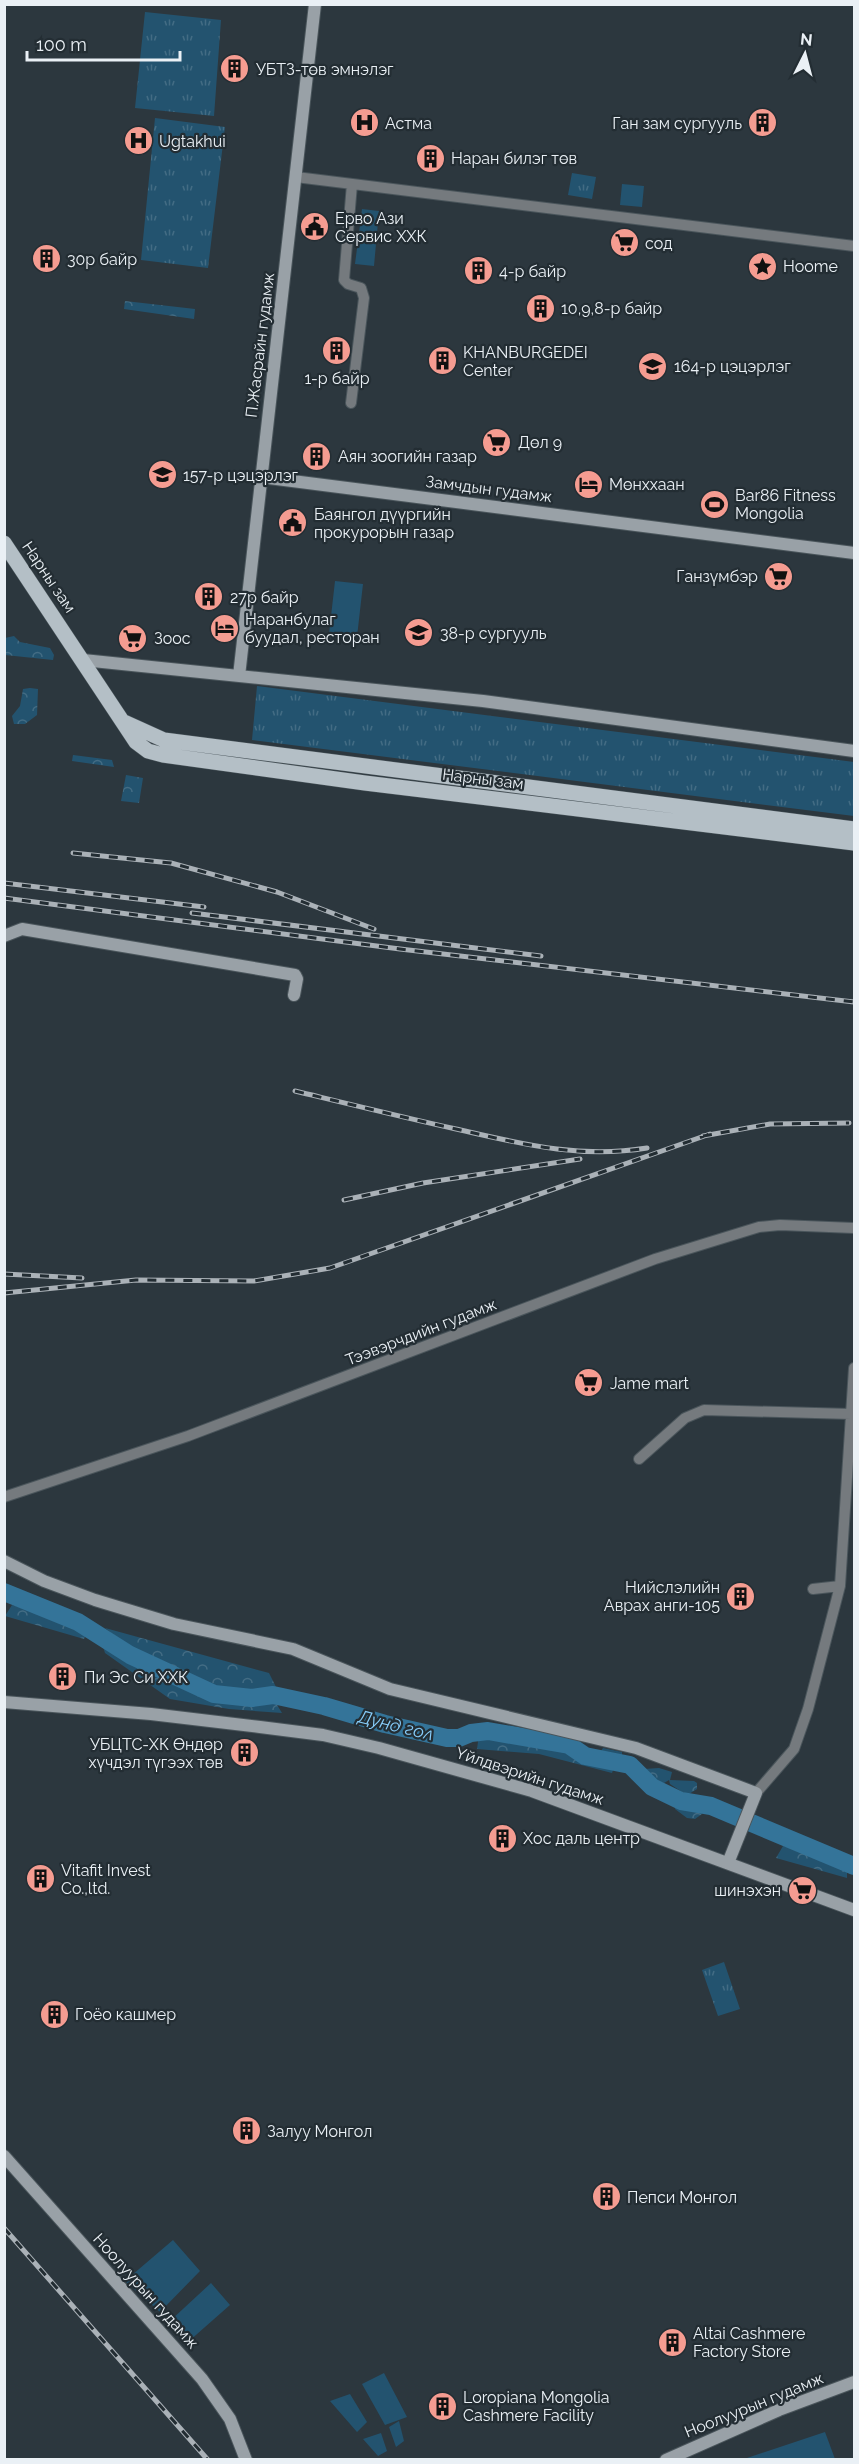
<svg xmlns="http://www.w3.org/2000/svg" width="859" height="2464" font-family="Raleway,sans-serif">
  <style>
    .grass { fill: #23536f }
    .forest { fill: url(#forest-crowns) }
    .park { fill: url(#park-tufts) }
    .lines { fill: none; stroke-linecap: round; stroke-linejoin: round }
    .river { stroke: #347499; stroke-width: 18 }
    .street-casing { stroke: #4a555b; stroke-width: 12 }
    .secondary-casing { stroke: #4a555b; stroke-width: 14 }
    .primary-casing { stroke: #4a555b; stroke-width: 16 }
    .street { stroke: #757a7e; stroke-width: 10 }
    .secondary { stroke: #99a1a7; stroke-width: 12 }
    .primary { stroke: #b4bfc6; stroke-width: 15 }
    .rail-casing { stroke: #aab1b7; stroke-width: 5 }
    .rail { stroke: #232d33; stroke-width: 3; stroke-dasharray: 9; stroke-linecap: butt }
    .labels { text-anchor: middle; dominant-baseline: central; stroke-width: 4.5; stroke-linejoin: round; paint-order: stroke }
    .poi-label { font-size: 16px; fill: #eaf0f5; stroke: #232d33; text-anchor: start }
    .street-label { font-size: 16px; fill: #eaf0f5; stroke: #232d33 }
    .water-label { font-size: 18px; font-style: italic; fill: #87cdfa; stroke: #232d33 }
  </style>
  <defs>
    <pattern id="forest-crowns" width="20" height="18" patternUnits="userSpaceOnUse" patternTransform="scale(1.5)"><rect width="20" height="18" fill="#23536f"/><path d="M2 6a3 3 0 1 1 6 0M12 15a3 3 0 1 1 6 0" fill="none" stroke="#436c84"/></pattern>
    <pattern id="park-tufts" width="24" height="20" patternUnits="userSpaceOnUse" patternTransform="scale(1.5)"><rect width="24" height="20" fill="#23536f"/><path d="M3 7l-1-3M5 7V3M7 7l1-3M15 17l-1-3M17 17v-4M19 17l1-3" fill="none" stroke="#436c84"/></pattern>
  </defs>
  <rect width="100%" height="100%" fill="#2c373e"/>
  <!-- grass -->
  <path class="grass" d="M622 184 644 186 642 207 620 205Z
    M362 209 379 211 374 266 355 264Z
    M335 581 363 584 357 637 329 634Z
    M173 2240 200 2271 160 2312 125 2281Z
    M211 2283 230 2305 188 2342 170 2321Z
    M384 2373 407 2417 385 2425 362 2384Z
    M350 2394 367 2422 357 2432 330 2401Z
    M399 2421 404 2441 396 2447 389 2427Z
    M825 2432 835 2459H744Z
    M381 2433 387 2451 378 2456 363 2439Z"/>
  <!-- forest -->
  <path class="forest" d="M125 301 195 309 194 319 124 309Z
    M14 636 20 642 50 648 54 655 53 660 5 655V638Z
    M30 688 38 689 37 715 25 724H14L12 716 20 706 23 689Z
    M73 755 112 760 114 767 72 761Z
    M126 775 143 778 139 803 121 801Z
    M12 1605 52 1616 87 1632 84 1639 5 1616Z
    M105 1628 269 1673 278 1691C264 1691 250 1693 236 1693 198 1691 135 1652 105 1628Z
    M102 1643C134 1663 201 1699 237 1702 249 1703 262 1701 274 1700L282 1713 229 1709 170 1699 105 1653Z
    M479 1735 557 1746 614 1767 612 1773 539 1754 477 1749Z
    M603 1748 622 1752V1759L603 1757 599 1754Z
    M659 1768 672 1772 670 1780 694 1781 697 1783V1789L689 1794 682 1792 670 1784 669 1780 664 1783 656 1781 644 1773V1769Z
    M690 1804 703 1808 702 1814 695 1819 687 1818 675 1809V1805Z
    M783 1846 832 1859 847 1866V1878L776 1858Z"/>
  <!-- park -->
  <path class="park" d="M145 12 221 20 214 116 135 108Z
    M155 118 225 127 208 268 141 260Z
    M572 173 596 177 592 199 568 195Z
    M257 686 854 762V816L252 740Z
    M724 1962 740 2009 718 2016 702 1970Z"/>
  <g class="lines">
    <!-- river -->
    <path class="river" d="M4 1592 78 1622 130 1655 214 1694 252 1698 273 1695 324 1706 385 1724 447 1738H459L471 1733 488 1731 569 1745 585 1756 630 1765 652 1787 681 1801 711 1806 854 1866"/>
    <defs>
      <path id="street" d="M296 177 854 246
        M351 403 364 298 361 288 348 284 344 280 352 184
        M639 1459 685 1418 704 1410 851 1414
        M4 1497 188 1436 655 1259 759 1227 780 1225 854 1228
        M813 1589 840 1586
        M756 1793 794 1749 808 1709 840 1586 854 1368"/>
      <path id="secondary" d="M261 477 854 553
        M83 660 483 701 854 751
        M239 676 315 4
        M4 936 22 929 295 975 297 979 294 995
        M4 1561 44 1581 95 1600 174 1624 293 1649 390 1689 636 1748 756 1793 728 1863
        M4 1702 151 1714 260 1727 323 1735 379 1748 532 1791 854 1910
        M4 2156 202 2379 230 2419 246 2460
        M666 2460 779 2410 854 2382"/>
      <path id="primary" d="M4 543 136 742 148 751 163 755 365 783 854 843
        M122 721 164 740 854 829"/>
    </defs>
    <!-- street casing -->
    <use href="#street" class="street-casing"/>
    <!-- secondary casing -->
    <use href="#secondary" class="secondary-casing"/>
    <!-- primary casing -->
    <use href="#primary" class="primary-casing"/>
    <!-- street -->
    <use href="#street" class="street"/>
    <!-- secondary -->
    <use href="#secondary" class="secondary"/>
    <!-- primary -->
    <use href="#primary" class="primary"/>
    <defs>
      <path id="rail" d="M73 853 171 863 277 892 374 929
        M4 883 204 907
        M4 898 400 949 854 1002
        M192 913 541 956
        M295 1091C349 1104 402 1117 456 1129 522 1144 579 1159 647 1148
        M703 1136 770 1124 849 1123
        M344 1200 423 1183 580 1159
        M4 1274 82 1278
        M4 1293 136 1280 254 1281 330 1268 710 1134
        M4 2228 208 2460"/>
    </defs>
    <!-- rail casing -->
    <use href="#rail" class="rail-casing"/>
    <!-- rail -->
    <use href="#rail" class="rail"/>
  </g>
  <!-- icons -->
  <defs>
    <symbol id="building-disc" viewBox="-11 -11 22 22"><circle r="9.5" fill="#f59c91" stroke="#232d33"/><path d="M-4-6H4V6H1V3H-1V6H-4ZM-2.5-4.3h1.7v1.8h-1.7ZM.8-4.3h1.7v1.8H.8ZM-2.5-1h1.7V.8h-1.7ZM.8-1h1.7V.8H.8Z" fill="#111"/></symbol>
    <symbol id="hospital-disc" viewBox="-11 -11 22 22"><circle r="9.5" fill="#f59c91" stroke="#232d33"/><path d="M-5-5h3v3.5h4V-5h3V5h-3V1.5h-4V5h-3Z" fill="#111"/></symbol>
    <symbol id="civic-disc" viewBox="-11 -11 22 22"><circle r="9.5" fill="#f59c91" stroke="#232d33"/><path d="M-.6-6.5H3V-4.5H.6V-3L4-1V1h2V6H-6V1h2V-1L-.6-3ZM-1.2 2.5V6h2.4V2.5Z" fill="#111"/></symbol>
    <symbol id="supermarket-disc" viewBox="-11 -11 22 22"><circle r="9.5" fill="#f59c91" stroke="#232d33"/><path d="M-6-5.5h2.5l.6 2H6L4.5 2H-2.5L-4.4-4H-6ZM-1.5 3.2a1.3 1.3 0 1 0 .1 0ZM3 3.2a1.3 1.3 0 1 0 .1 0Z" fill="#111"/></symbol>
    <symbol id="sight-disc" viewBox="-11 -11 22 22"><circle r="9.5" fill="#f59c91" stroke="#232d33"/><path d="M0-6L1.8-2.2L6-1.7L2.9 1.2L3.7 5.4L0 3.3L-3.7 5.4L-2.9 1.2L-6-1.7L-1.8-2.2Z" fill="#111"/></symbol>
    <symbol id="school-disc" viewBox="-11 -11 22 22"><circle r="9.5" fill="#f59c91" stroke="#232d33"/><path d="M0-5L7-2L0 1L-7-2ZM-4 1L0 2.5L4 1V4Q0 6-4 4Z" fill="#111"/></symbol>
    <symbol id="hotel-disc" viewBox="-11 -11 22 22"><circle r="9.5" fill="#f59c91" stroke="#232d33"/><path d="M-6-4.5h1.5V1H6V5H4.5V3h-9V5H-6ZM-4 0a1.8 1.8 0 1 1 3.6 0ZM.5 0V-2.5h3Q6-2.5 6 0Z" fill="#111"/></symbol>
    <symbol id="stadium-disc" viewBox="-11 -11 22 22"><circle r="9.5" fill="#f59c91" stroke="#232d33"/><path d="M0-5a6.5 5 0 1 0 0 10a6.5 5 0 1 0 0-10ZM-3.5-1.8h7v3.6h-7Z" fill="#111"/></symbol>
  </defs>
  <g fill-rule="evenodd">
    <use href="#building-disc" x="218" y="52" width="33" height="33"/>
    <use href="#hospital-disc" x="348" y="106" width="33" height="33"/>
    <use href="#building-disc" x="746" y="106" width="33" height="33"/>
    <use href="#hospital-disc" x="122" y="124" width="33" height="33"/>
    <use href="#building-disc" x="414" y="142" width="33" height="33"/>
    <use href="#civic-disc" x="298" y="210" width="33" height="33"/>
    <use href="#supermarket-disc" x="608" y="226" width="33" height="33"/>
    <use href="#building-disc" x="30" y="242" width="33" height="33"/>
    <use href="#sight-disc" x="746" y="250" width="33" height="33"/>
    <use href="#building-disc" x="462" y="254" width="33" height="33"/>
    <use href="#building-disc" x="524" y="292" width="33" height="33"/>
    <use href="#building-disc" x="320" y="334" width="33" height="33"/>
    <use href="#building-disc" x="426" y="344" width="33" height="33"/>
    <use href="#school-disc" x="636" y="350" width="33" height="33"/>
    <use href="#supermarket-disc" x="480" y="426" width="33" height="33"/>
    <use href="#building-disc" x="300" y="440" width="33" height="33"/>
    <use href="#school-disc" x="146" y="458" width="33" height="33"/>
    <use href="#hotel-disc" x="572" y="468" width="33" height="33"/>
    <use href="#stadium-disc" x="698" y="488" width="33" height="33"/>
    <use href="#civic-disc" x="276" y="506" width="33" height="33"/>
    <use href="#supermarket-disc" x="762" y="560" width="33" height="33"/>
    <use href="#building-disc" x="192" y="580" width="33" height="33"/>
    <use href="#hotel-disc" x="208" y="612" width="33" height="33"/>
    <use href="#school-disc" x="402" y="616" width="33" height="33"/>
    <use href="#supermarket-disc" x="116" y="622" width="33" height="33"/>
    <use href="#supermarket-disc" x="572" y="1366" width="33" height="33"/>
    <use href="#building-disc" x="724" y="1580" width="33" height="33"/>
    <use href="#building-disc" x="46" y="1660" width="33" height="33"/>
    <use href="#building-disc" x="228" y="1736" width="33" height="33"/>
    <use href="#building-disc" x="486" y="1822" width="33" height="33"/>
    <use href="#building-disc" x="24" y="1862" width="33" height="33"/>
    <use href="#supermarket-disc" x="786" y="1874" width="33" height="33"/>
    <use href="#building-disc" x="38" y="1998" width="33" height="33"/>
    <use href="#building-disc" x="230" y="2114" width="33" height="33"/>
    <use href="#building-disc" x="590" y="2180" width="33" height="33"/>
    <use href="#building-disc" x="656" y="2326" width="33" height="33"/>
    <use href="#building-disc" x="426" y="2390" width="33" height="33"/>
  </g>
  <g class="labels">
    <!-- poi labels -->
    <g class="poi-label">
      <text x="256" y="69">УБТЗ-төв эмнэлэг</text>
      <text x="385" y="123">Астма</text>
      <text x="742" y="123" text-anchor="end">Ган зам сургууль</text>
      <text x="159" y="141">Ugtakhui</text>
      <text x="451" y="158">Наран билэг төв</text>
      <text x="335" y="218">Ерво Ази<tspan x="335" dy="18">Сервис ХХК</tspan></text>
      <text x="645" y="243">сод</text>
      <text x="67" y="259">30р байр</text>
      <text x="783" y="266">Hoome</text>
      <text x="499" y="271">4-р байр</text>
      <text x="561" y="308">10,9,8-р байр</text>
      <text x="463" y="352">KHANBURGEDEI<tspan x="463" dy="18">Center</tspan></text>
      <text x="674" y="366">164-р цэцэрлэг</text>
      <text x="337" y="378" text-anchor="middle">1-р байр</text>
      <text x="518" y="442">Дөл 9</text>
      <text x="338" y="456">Аян зоогийн газар</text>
      <text x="183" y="475">157-р цэцэрлэг</text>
      <text x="609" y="484">Мөнххаан</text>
      <text x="735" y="495">Bar86 Fitness<tspan x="735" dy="18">Mongolia</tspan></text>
      <text x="314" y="514">Баянгол дүүргийн<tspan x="314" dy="18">прокурорын газар</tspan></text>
      <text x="758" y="576" text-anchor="end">Ганзүмбэр</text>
      <text x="230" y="597">27р байр</text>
      <text x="245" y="619">Наранбулаг<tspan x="245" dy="18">буудал, ресторан</tspan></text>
      <text x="440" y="633">38-р сургууль</text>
      <text x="154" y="638">Зоос</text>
      <text x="610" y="1383">Jame mart</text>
      <text x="720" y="1587" text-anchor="end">Нийслэлийн<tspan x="720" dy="18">Аврах анги-105</tspan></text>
      <text x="84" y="1677">Пи Эс Си ХХК</text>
      <text x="223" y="1744" text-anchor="end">УБЦТС-ХК Өндөр<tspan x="223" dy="18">хүчдэл түгээх төв</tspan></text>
      <text x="523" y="1838">Хос даль центр</text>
      <text x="61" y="1870">Vitafit Invest<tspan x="61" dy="18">Co.,ltd.</tspan></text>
      <text x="781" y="1890" text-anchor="end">шинэхэн</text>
      <text x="75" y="2014">Гоёо кашмер</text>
      <text x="267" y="2131">Залуу Монгол</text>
      <text x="627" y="2197">Пепси Монгол</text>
      <text x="693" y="2333">Altai Cashmere<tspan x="693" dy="18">Factory Store</tspan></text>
      <text x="463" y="2397">Loropiana Mongolia<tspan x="463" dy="18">Cashmere Facility</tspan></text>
    </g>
    <!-- street labels -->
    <g class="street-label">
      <text transform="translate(260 345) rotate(-83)">П.Жасрайн гудамж</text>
      <text transform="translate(489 489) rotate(7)">Замчдын гудамж</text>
      <text transform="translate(49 577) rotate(56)">Нарны зам</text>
      <text transform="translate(483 779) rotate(7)">Нарны зам</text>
      <text transform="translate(421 1332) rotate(-21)">Тээвэрчдийн гудамж</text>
      <text transform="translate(530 1776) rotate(18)">Yйлдвэрийн гудамж</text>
      <text transform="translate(146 2291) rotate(48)">Ноолуурын гудамж</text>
      <text transform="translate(754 2405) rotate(-22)">Ноолуурын гудамж</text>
    </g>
    <!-- water labels -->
    <g class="water-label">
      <text transform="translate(396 1725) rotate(14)">Дунд гол</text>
    </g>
  </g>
  <!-- border -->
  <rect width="859" height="2464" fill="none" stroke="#eaf0f5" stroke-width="12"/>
  <!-- north arrow -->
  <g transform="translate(805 54) rotate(6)" stroke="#232d33" stroke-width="4.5" paint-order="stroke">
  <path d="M0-4.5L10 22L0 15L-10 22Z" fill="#eaf0f5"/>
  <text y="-9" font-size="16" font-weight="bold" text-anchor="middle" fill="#eaf0f5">N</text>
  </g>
  <!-- scale -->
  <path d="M27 51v9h153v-9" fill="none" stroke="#eaf0f5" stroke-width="3"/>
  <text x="36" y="51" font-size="18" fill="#eaf0f5" stroke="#232d33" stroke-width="4.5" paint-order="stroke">100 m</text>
</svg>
